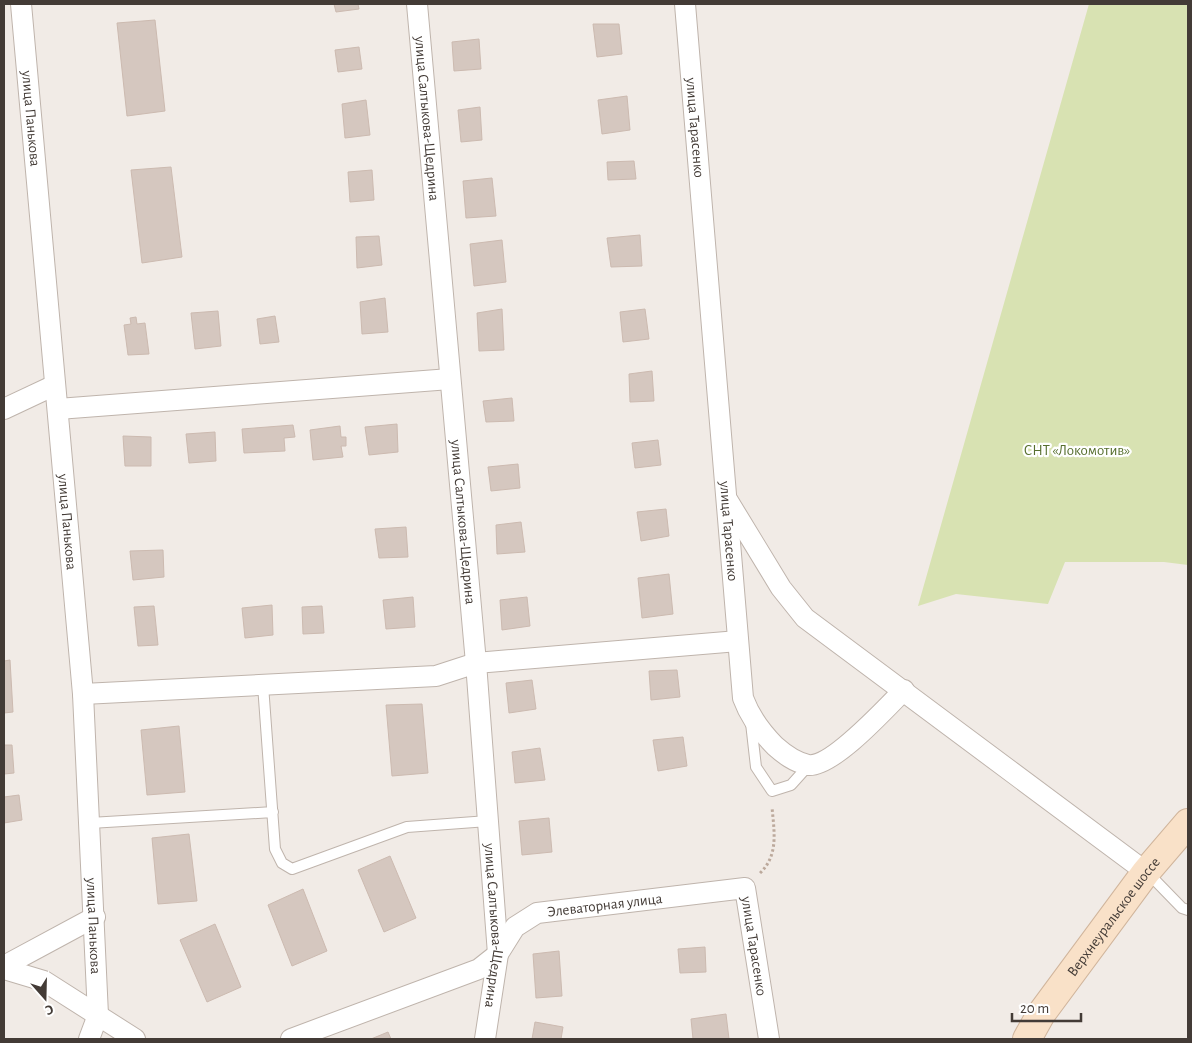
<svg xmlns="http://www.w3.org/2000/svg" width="1192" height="1043" font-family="'Alegreya Sans',sans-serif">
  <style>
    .green { fill: #d8e2b2 }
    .building { fill: #d5c7bf; stroke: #ccbab0 }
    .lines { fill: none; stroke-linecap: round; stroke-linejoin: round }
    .service-casing { stroke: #bfb4ac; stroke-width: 12 }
    .minor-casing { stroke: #bfb4ac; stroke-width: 22 }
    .secondary-casing { stroke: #d0b59c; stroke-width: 30 }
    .path { stroke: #bca99c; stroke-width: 3; stroke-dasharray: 2.5 2.5; stroke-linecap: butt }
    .service { stroke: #fff; stroke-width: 10 }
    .minor { stroke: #fff; stroke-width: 20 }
    .secondary { stroke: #f9e1c8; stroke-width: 28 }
    .labels { text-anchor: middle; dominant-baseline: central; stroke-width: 4.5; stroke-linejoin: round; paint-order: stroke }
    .street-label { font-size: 15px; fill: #433b36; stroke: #fff }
    .park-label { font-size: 15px; fill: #576f2f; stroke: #fff }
  </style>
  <rect width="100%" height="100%" fill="#f1ebe6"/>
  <!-- green -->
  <path class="green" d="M1089 4H1188V565L1164 562H1065L1048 604 956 594 918 606Z"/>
  <!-- building -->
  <path class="building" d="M334 4H358L359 9 336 12Z
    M155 20 165 111 127 116 117 23Z
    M593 24H619L622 54 597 57Z
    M479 39 481 69 454 71 452 42Z
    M359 47 362 69 338 72 335 50Z
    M627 96 630 130 602 134 598 100Z
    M366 100 370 135 345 138 342 104Z
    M480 107 482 140 461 142 458 110Z
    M634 161 636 179 608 180 607 162Z
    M171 167 182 257 142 263 131 170Z
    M372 170 374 200 350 202 348 172Z
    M492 178 496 216 466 218 463 181Z
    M640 235 642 266 611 267 607 238Z
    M379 236 382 265 357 268 356 237Z
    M502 240 506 282 474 286 470 244Z
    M385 298 388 332 362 334 360 302Z
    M502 309 504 350 479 351 477 313Z
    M645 309 649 339 623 342 620 312Z
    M218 311 221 346 195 349 191 313Z
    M275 316 279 342 260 344 257 319Z
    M136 317 137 324 145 323 149 354 128 355 124 325 131 324 130 318Z
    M652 371 654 401 630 402 629 374Z
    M512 398 514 421 486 422 483 401Z
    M397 424 398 452 369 455 365 427Z
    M293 425 295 437 284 438 285 451 244 453 242 429Z
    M340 426 341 437H346V446H341L343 457 313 460 310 430Z
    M215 432 216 461 189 463 186 434Z
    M123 436 151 437V466H125Z
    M658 440 661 465 635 468 632 443Z
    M518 464 520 488 491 491 488 467Z
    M666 509 669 536 641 541 637 512Z
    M521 522 525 552 497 554 496 525Z
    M406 527 408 557 379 558 375 529Z
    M163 550 164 577 133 580 130 551Z
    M669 574 673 614 642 618 638 578Z
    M413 597 415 627 386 629 383 600Z
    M527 597 530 626 502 630 500 600Z
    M272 605 273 635 245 638 242 608Z
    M154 606 158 645 138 646 134 607Z
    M322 606 324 633 303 634 302 607Z
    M10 660 13 712 4 713V661Z
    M677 670 680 697 651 700 649 671Z
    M532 680 536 709 509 713 506 683Z
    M422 704 428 773 392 776 386 705Z
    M179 726 185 792 147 795 141 730Z
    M683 737 687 766 658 771 653 740Z
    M4 745H12L14 773 4 774Z
    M540 748 545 780 515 783 512 752Z
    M19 795 22 820 4 823V797Z
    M549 818 552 852 522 855 519 821Z
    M189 834 197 901 158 904 152 838Z
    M390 856 416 918 384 932 358 870Z
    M303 889 327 951 292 966 268 905Z
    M215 924 241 987 207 1002 180 940Z
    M705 947 706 972 680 973 678 949Z
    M559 951 562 996 536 998 533 954Z
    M726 1014 729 1039H693L691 1019Z
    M535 1022 563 1027 561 1039H532Z
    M388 1032 391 1039H371Z"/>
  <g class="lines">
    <defs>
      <path id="service" d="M263 685 275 849 282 863 292 869 407 827 488 821
        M751 723 756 767 772 791 791 785 809 765
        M90 823 273 812
        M1147 872 1182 908 1188 910"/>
      <g id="minor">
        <path id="s1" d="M21 4 83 694 98 1015 89 1039"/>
        <path id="s2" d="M417 4 476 663 498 954 485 1039"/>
        <path id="s3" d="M685 4 743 698C750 717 760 731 775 746 784 754 794 762 808 765 832 768 887 707 904 690"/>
        <path d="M4 409 55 385"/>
        <path d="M58 409 450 379"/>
        <path d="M728 501 781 588 805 618 1146 872"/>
        <path d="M83 694 436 676 476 663 738 641"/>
        <path d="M4 966 95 917"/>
        <path d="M4 969 44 981 135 1039"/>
        <path id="s4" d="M291 1039 479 969 498 954 515 927 537 913 745 888 769 1039"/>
      </g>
      <g id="secondary">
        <path id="s5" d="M1027 1039 1041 1014 1146 872 1188 823"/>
      </g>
    </defs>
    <!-- service casing -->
    <use href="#service" class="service-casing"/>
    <!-- minor casing -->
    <use href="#minor" class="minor-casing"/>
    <!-- secondary casing -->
    <use href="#secondary" class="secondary-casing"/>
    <!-- path -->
    <path class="path" d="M760 873C779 855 774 831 772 807"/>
    <!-- service -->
    <use href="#service" class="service"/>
    <!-- minor -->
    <use href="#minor" class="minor"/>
    <!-- secondary -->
    <use href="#secondary" class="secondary"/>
  </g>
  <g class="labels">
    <!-- street labels -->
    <g class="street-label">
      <text stroke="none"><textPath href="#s1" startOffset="115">улица Панькова</textPath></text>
      <text stroke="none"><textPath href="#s2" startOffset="115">улица Салтыкова-Щедрина</textPath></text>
      <text stroke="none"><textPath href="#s3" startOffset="124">улица Тарасенко</textPath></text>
      <text stroke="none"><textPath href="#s1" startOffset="520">улица Панькова</textPath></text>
      <text stroke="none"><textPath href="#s2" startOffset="520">улица Салтыкова-Щедрина</textPath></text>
      <text stroke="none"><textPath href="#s3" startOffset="529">улица Тарасенко</textPath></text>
      <text stroke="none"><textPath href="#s4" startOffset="351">Элеваторная улица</textPath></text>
      <text stroke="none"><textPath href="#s5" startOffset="150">Верхнеуральское шоссе</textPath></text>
      <text stroke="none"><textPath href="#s2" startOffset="925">улица Салтыкова-Щедрина</textPath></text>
      <text stroke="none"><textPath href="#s1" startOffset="925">улица Панькова</textPath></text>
      <text stroke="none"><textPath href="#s4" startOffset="551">улица Тарасенко</textPath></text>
    </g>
    <!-- park labels -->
    <g class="park-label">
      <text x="1077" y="450">СНТ «Локомотив»</text>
    </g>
  </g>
  <!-- border -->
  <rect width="1192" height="1043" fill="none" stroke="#433b36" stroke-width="10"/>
  <!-- north arrow -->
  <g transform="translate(45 998) rotate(160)" stroke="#ffffff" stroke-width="4" paint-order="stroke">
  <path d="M0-4L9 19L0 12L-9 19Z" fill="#433b36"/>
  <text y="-8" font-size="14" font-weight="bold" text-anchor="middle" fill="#433b36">С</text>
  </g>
  <!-- scale -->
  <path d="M1012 1013v8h69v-8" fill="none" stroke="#433b36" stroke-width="2.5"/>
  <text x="1020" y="1013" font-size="15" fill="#433b36" stroke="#ffffff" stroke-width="4" paint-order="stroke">20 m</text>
</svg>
